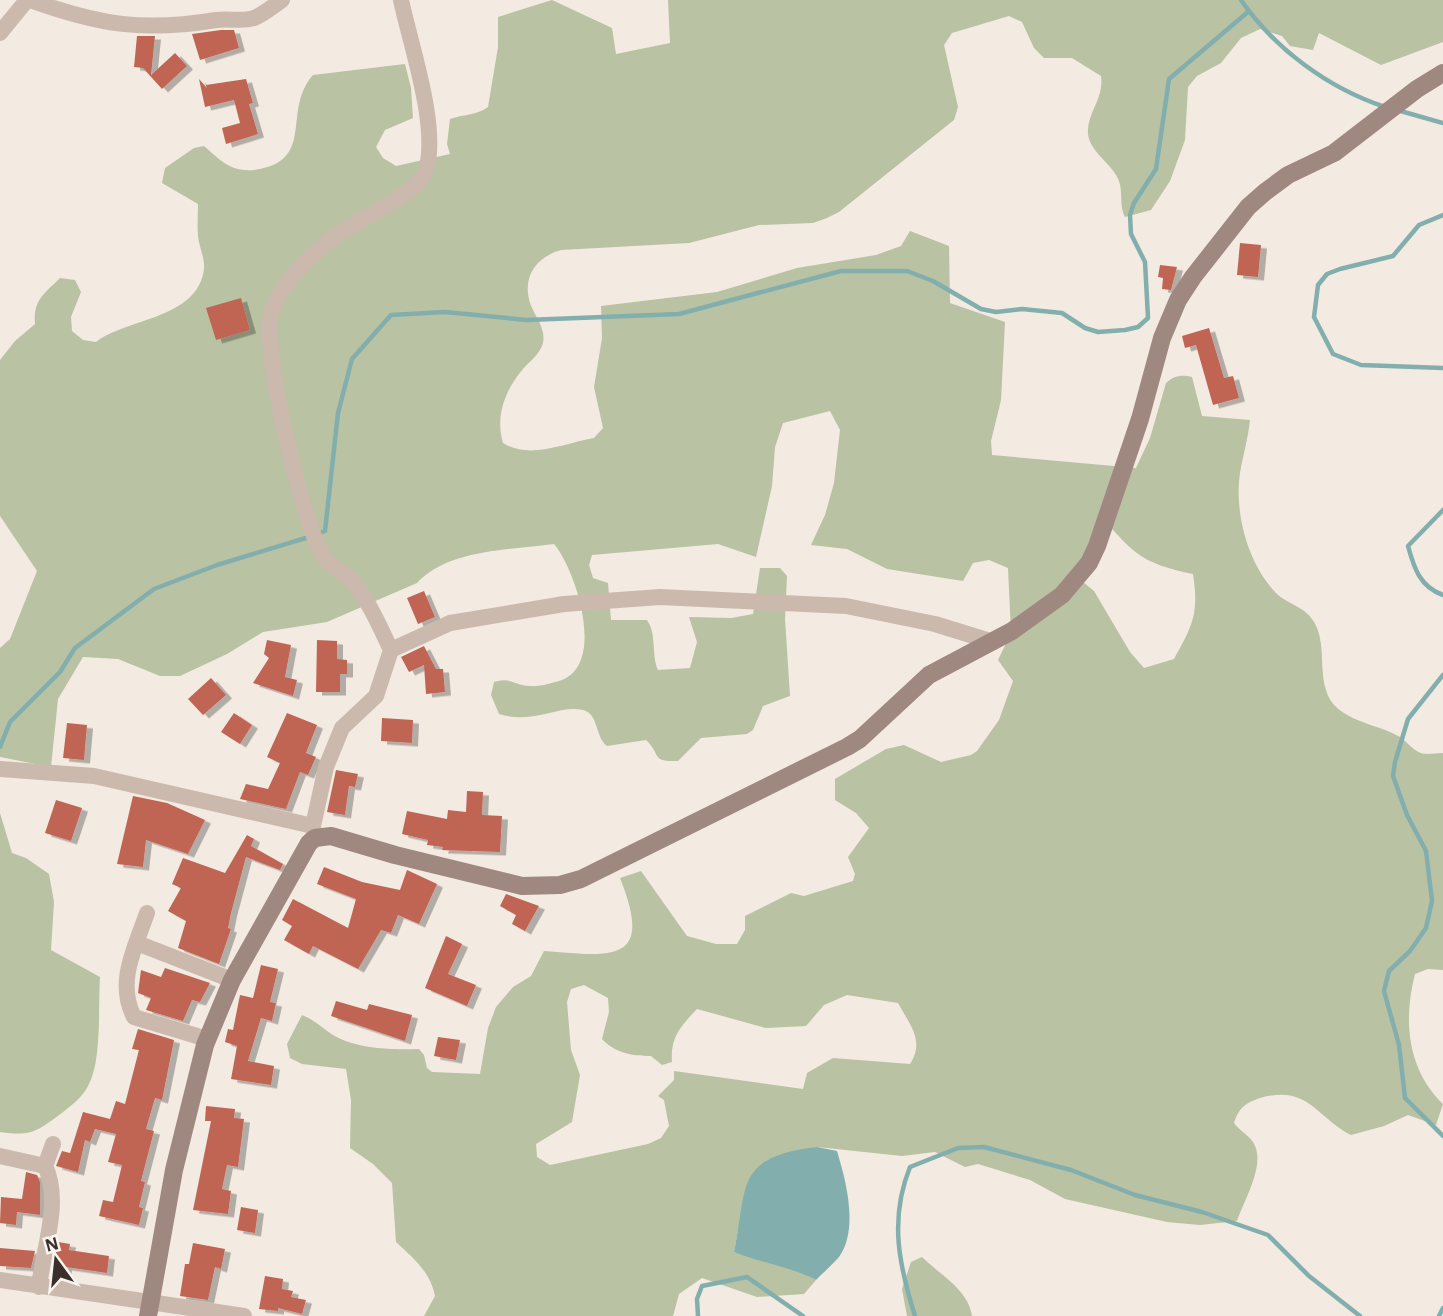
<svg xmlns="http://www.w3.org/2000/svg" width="1443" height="1316" font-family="'Alegreya Sans',sans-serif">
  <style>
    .green { fill: #b9c2a2; fill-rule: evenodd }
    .water { fill: #82afad }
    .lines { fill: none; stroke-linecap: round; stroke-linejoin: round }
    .stream { stroke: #82afad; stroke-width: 4.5 }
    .building { fill: #c06553; filter: url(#shadow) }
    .minor { stroke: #cbb9ae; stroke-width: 16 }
    .secondary { stroke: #9f887f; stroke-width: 18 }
  </style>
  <defs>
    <filter id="shadow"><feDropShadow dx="6" dy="3.5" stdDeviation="0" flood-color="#0004"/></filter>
  </defs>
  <rect width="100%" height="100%" fill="#f3eae2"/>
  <!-- green -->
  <path class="green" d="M552 0 612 28 616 54 670 43 668 0H1443V42L1381 65 1319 33 1313 50 1290 46 1282 36 1260 29 1241 38 1221 63 1197 76 1188 87 1185 140 1170 181 1151 210 1125 217C1118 203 1125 189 1116 175 1108 161 1086 148 1088 129 1090 109 1104 97 1101 76L1072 58H1044L1034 48 1022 22 1009 16 952 33 944 45 958 107 954 120 839 212 827 218 813 223 759 225 689 243 561 250C536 257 522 277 530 303 535 317 546 328 543 343 540 354 530 361 523 369 505 390 495 416 503 443 529 460 565 443 594 438L603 428 594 387 602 338 601 306 717 292 797 268 876 255 901 246 910 231 949 246 950 303 1005 322 1001 400 991 441 992 455 1136 468 1150 438 1166 383C1173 376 1182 374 1192 377L1202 416 1250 420C1248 439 1243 455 1240 473 1234 513 1248 564 1276 593 1288 605 1305 606 1314 622 1326 642 1319 668 1326 690 1334 721 1377 723 1400 737 1407 742 1414 751 1421 753 1427 755 1437 753 1443 753V970L1428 969 1415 974C1403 1020 1407 1069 1443 1104L1436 1125 1408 1115 1384 1126 1351 1135C1316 1117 1308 1084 1260 1098 1245 1103 1239 1108 1234 1123 1239 1130 1248 1135 1253 1142 1267 1163 1244 1200 1237 1221L1200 1225 1167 1222 1065 1199 1030 1180 978 1164 965 1167 935 1152 902 1156 817 1147 767 1160 738 1230 734 1252 791 1267 816 1280 804 1294 757 1297 702 1278 679 1294 673 1316H424L435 1296C430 1271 413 1258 396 1242L392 1183 373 1164 350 1148 351 1100 346 1069 302 1064 290 1058 287 1044 302 1015C314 1020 320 1026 330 1033 353 1049 392 1050 419 1049L424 1055 427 1068 432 1072 480 1074 488 1028 496 1007 513 987 531 976 544 951C611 956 655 965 620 878L641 871 687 936 716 944H737L745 930V916L791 893 804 896 853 881 855 874 848 857 869 828 856 813 835 800V779L886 749 904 745 941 762 971 755 977 751 999 720 1013 681 998 660 1011 633 1008 568 989 560 973 563 963 581 887 569 847 549 811 545 825 515 834 483 840 430 830 411 783 423 775 447 772 486 756 557 718 544 592 555 589 565 593 578 608 583 611 620H647C657 634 651 654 658 670L690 668 697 642 689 617 731 618 753 614 760 568H780L787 576 785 619 790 696 763 706 753 730 747 734 701 738 678 761C650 762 662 755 646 740L607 746C595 737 599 714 583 710 560 704 532 725 499 714L491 695 494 682C512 677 513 685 530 686 539 687 553 683 562 680 606 663 576 570 554 544 512 550 448 549 417 583L327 622 263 632 227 654 180 676H160L118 659 83 657 58 699 51 767 0 757V648L10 639 37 571 0 516V360L15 341 35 324C33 300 44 294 60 278L75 280 81 292 71 317 72 331 83 340 96 342C127 318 198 319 204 269 205 258 199 247 198 236 197 226 198 214 198 204L162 183 165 168 194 148 204 146C223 163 234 174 260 169 315 158 282 110 313 75L405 64 411 88 413 118 385 130 376 147 383 158 396 166 450 154 447 144 450 119C464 114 475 116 488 107L498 47V17ZM1100 515C1134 554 1141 563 1193 574 1199 613 1193 625 1174 659L1144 668 1130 652 1094 591 1072 573 1084 558ZM584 985 608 998 609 1012 602 1039C615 1053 632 1056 651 1056L662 1065 672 1062C670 1037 681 1026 697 1009L766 1028 806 1026 824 1005 847 995 898 1003C910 1025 925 1041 910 1064L833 1058 807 1073 803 1089 674 1071V1080L658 1096 664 1100 669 1126 661 1138 648 1144 550 1165 537 1157 536 1144 572 1122 580 1075 571 1050 567 1002 571 989Z
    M0 813 12 853 26 858 49 874 54 902 51 950 100 977C98 1006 102 1059 89 1084 83 1097 70 1107 59 1115 35 1133 30 1136 0 1132Z
    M922 1257C940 1275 968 1289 972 1316H907L902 1289 911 1262Z"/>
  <!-- water -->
  <path class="water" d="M817 1147 837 1151C846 1181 859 1229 839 1257 832 1265 823 1273 816 1280 789 1266 761 1263 734 1252 748 1185 734 1157 817 1147Z"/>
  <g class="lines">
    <!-- stream -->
    <path class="stream" d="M1241 0C1275 49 1328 88 1385 107
      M1397 110 1443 123
      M1443 215 1419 225 1393 256 1340 269 1327 274 1318 285 1314 317 1333 354 1361 365 1443 368
      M1443 510 1408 546C1414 568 1420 587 1443 595
      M317 534 325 531 338 413 352 359 391 315 445 312 527 320 679 314 841 271H907L933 281 981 309 996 312 1022 309 1062 313 1085 328 1098 332 1125 330 1138 327 1148 318 1145 262 1131 234 1130 215 1134 203 1156 169 1169 79 1249 11
      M1443 675 1408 719 1395 762 1393 776 1407 815 1426 851 1432 901 1426 928 1410 951 1389 971 1384 991 1399 1045 1405 1098 1443 1136
      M0 747 10 722 60 672 75 648 154 589 217 565 309 537
      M698 1316 697 1299 702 1286 747 1277 803 1316
      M915 1316C899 1265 889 1219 910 1167L958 1148 984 1147 1071 1170 1135 1195 1202 1212 1268 1235 1309 1276 1360 1316
      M1439 1316 1443 1308"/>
  </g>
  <!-- building -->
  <path class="building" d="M221 30H234L239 48 200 60 192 34Z
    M137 36H155L151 75 175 53 187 66 162 89 143 68 134 67Z
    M199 79 207 88 206 85 246 79 253 103 249 104 258 134 226 144 222 128 240 123 234 100 205 107Z
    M1240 243 1261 245 1258 277 1237 275Z
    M1160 265 1177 267 1171 290 1162 289 1163 278 1158 277Z
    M241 298 250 330 216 340 206 308Z
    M1209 328 1224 378 1233 376 1239 398 1213 405 1196 345 1185 348 1182 336Z
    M424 591 435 617 418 624 407 598Z
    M267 640 291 645 285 677 297 680 293 696 253 683 269 658 264 654Z
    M317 640 337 641V659L347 660V674H340V692H316Z
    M424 646 436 669H443L445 692 426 694 424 665 409 672 401 657Z
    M211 678 226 695 203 715 188 699Z
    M234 713 252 725 240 744 221 732Z
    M287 713 317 725 306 753 316 757 308 775 300 772 286 809 240 799 246 784 268 789 280 763 267 757Z
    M382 718 413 720 412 743 381 741Z
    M67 723 87 725 84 760 63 758Z
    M336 770 358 774 355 787 349 786 345 815 327 812Z
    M467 791 483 792 482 815 502 816 500 852 442 850 443 847 427 845 428 840 402 834 407 811 447 819 448 810 466 812Z
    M133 796 167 803 205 820 188 854 146 840 143 867 117 864Z
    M56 800 82 808 71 841 45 833Z
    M247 835 254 839 251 846 283 864 280 870 246 857 231 913 228 928 231 929 219 964 178 948 186 921 168 911 181 888 172 884 183 858 225 873Z
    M324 867 362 882 400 890 407 870 437 884 419 924 398 915 391 933 381 930 358 969 313 946 309 954 284 940 292 926 282 920 293 899 348 928 356 899 317 884Z
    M506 894 539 906 525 931 512 924 516 915 500 906Z
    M446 936 462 944 448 974 476 985 467 1006 425 988Z
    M261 965 278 969 270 1002 276 1003 272 1021 261 1018 248 1061 274 1066 271 1085 231 1079 237 1046 225 1042 228 1029 233 1030 240 995 253 998Z
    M165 968 210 983 200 1002 192 1000 183 1021 146 1010 151 998 138 993 141 970 161 977Z
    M336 1001 367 1010 369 1004 412 1015 405 1041 331 1016Z
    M138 1029 174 1040 162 1100 155 1098 146 1129 154 1131 141 1181 145 1182 139 1207 143 1208 139 1225 99 1216 103 1200 113 1202 122 1165 108 1162 116 1134 95 1129 90 1142 85 1140 78 1172 56 1166 62 1151 70 1153 83 1112 110 1119 116 1101 125 1104 139 1050 132 1049Z
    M438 1037 460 1040 456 1060 434 1056Z
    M206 1106 235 1109 234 1118 244 1119 238 1167 227 1165 222 1189 231 1191 228 1214 193 1210 211 1121H205Z
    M26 1172 37 1175 40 1182V1215L17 1212 16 1225 0 1223 1 1197 22 1199Z
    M241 1207 258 1210 255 1233 237 1230Z
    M58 1242 70 1244 69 1250 109 1256 107 1273 66 1267 65 1274 52 1272Z
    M193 1243 225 1249 221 1269 215 1267 208 1300 180 1296 185 1264H189Z
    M0 1248 35 1251 31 1268 0 1266Z
    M265 1276 283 1279 282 1289 293 1291 291 1297 306 1300 302 1314 278 1308V1311L259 1309Z"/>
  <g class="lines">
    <!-- minor -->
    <path class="minor" d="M30 0C99 25 144 32 216 20 228 18 244 22 254 18 264 14 273 6 282 0
      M0 33 27 0
      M391 650C380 627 369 601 352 581 342 571 328 566 321 552 302 517 260 347 272 311 282 281 316 250 341 232 361 218 419 193 426 171 439 126 411 47 401 0
      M0 769 94 776 313 826 314 836
      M313 826 326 767 342 728 376 696 391 650 450 623 564 604 660 597 846 606 935 624 993 642
      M147 913C135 948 116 982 134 1017L207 1039
      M137 943 232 980
      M0 1156 45 1166C62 1201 43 1250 39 1287
      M45 1166 53 1144
      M0 1280 244 1316"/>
    <!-- secondary -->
    <path class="secondary" d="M148 1316 174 1170 205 1045 232 980 309 843 315 838 331 836 395 855 522 886 560 885 581 879 847 747 860 739 929 675 1012 631 1062 595 1089 563 1097 546 1140 419 1162 338 1178 300 1193 277 1248 207 1265 192 1288 175 1334 153 1417 89 1443 73"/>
  </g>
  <!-- north arrow -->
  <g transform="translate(56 1260) rotate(345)" stroke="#faf4ef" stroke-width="5" paint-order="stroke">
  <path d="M0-5L12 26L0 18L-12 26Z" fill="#3a2f2c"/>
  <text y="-10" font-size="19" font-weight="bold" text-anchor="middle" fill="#3a2f2c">N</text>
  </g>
</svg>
